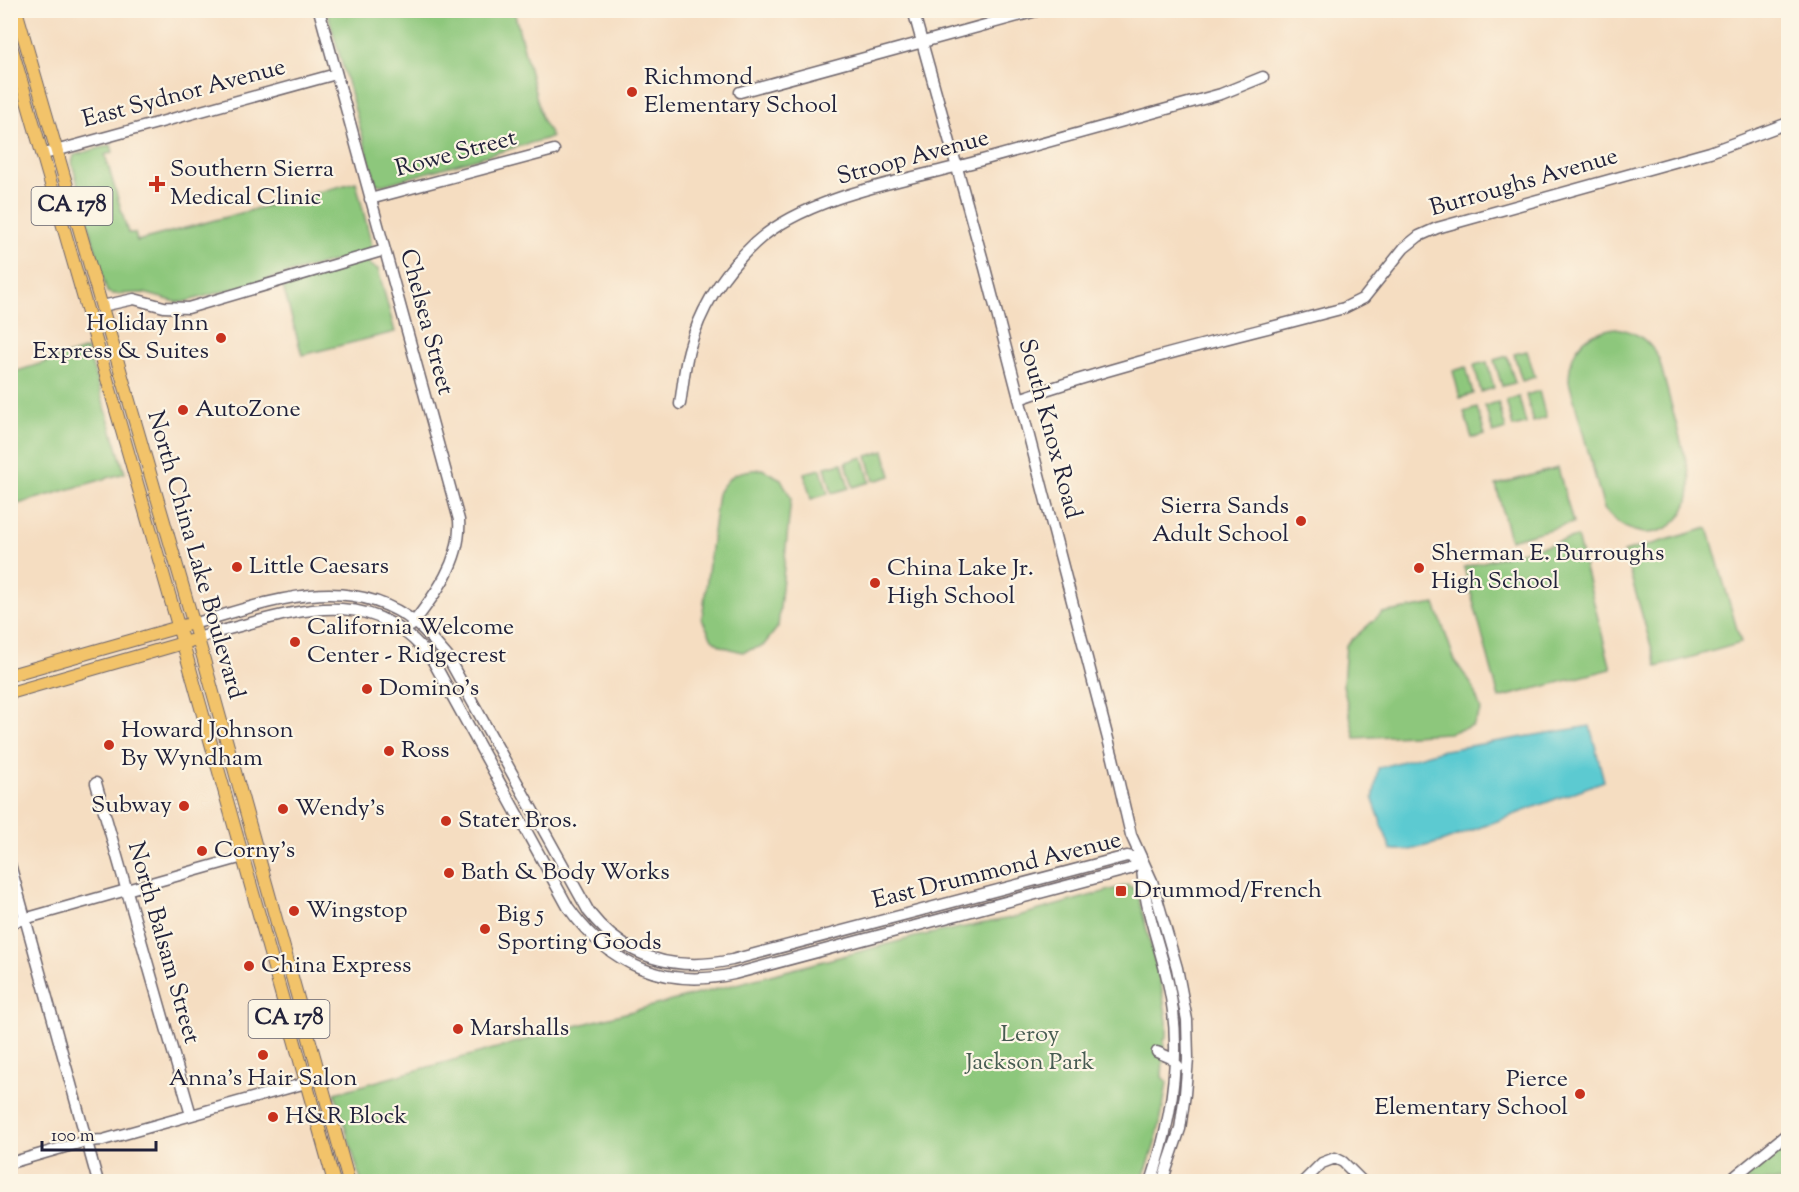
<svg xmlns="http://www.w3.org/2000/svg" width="1799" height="1192" font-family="'Sorts Mill Goudy',serif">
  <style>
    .green { fill: #8dc77c; stroke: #58745c; stroke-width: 1.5 }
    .water { fill: #5ccad1; stroke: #3f7686; stroke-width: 1.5 }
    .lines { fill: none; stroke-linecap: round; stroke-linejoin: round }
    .minor-casing { stroke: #6c636a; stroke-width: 13 }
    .major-casing { stroke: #6c636a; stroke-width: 14 }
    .minor { stroke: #fff; stroke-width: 10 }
    .major { stroke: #f2c36a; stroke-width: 12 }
    .poi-dot { fill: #c8321e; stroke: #fcf5e5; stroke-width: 2 }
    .labels { text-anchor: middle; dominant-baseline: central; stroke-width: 4.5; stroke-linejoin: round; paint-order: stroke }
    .shield { fill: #fcf5e5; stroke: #63616e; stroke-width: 1.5 }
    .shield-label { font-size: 22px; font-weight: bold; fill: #22223b }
    .poi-label { font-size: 24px; fill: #22223b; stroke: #fcf5e5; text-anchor: start }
    .street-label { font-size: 24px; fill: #22223b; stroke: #fcf5e5 }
    .park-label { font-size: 24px; fill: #475c52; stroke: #fcf5e5 }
  </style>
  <rect width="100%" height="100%" fill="#fcf5e5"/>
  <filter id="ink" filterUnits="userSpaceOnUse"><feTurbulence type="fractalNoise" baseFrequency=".0167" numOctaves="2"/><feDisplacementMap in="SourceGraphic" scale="12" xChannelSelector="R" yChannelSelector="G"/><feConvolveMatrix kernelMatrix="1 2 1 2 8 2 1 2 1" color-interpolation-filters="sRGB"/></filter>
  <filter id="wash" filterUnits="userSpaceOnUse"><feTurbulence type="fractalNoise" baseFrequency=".008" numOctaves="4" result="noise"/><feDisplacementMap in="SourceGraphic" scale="24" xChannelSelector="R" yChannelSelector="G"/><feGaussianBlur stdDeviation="1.35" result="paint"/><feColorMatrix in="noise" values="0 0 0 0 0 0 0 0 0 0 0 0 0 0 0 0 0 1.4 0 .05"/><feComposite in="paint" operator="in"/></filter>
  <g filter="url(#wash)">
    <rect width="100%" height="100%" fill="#f5ddc1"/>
    <!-- green -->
    <path class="green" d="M327 11H514L542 119 552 137 383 185 376 184Z
      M111 145 113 152 105 155 128 233H135L137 241 356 182 372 246 367 252 184 302H176L144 293 112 294 107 292 72 163 74 155Z
      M368 259 370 265 378 269 395 332 302 355 283 287 291 279Z
      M1616 328C1637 332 1649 340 1659 359L1689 472C1699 530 1640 555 1604 509L1569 382C1569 349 1584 332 1616 328Z
      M87 349 125 473 11 506V373Z
      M1527 351 1535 377 1522 381 1514 354Z
      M1507 356 1515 383 1502 386 1494 360Z
      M1487 362 1494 388 1481 392 1474 365Z
      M1466 367 1473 394 1460 398 1453 371Z
      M1539 391 1546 418 1533 422 1526 395Z
      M1519 397 1526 424 1513 427 1506 400Z
      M1498 402 1506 429 1493 433 1485 406Z
      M1477 408 1485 435 1472 438 1464 412Z
      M884 451 891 476 874 481 867 456Z
      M863 457 870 482 853 487 846 462Z
      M842 463 849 488 832 493 825 467Z
      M1558 468 1573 523 1510 540 1496 485Z
      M762 469 781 479 791 498 778 627 763 646 742 652 721 646 712 639 702 619 718 493C731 472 738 471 762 469Z
      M821 469 828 494 811 499 804 473Z
      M1708 528 1741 643 1657 667 1624 552Z
      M1577 537 1611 669 1499 698 1464 567Z
      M1435 604 1455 661 1472 685 1481 710 1473 726 1448 733 1355 738 1343 685 1346 645 1382 613Z
      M1128 885 1137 891 1161 985 1167 1021V1035L1164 1040 1162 1077 1167 1082C1162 1116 1156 1150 1141 1181H361L335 1093 568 1028 919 936 1011 918Z
      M1788 1138V1181H1737Z"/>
    <!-- water -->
    <path class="water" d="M1590 726 1604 781 1441 842 1410 850H1391L1373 800 1378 768 1439 751Z"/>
  </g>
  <g filter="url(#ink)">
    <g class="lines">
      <defs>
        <path id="minor" d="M319 10 459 520C462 560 435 595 411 626
          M913 10 985 268 1113 758 1131 835 1152 881 1177 968 1187 1020 1188 1059 1185 1094 1180 1129 1162 1182
          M740 92 1040 10
          M48 153 336 74
          M370 199 554 150
          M102 306 134 299 164 307 188 308 385 250
          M1019 399C1125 362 1236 337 1344 308L1364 298 1404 248 1419 236 1437 228 1710 152 1788 123
          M680 404C683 386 684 368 689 350 700 309 724 272 755 243 807 195 908 180 975 162 1057 140 1139 117 1221 94L1263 77
          M193 624C267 603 347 569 416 623 428 633 437 645 447 656L589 912C625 958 675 972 732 960L1127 856 1142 859
          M197 639 210 634C292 613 371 579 433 661L568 907C609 965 665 989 734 974L1130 869 1142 859
          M96 783 191 1115
          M1142 862C1142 900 1157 937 1166 974 1184 1044 1174 1114 1151 1182
          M10 864 98 1182
          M10 923 243 857
          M1157 1052 1171 1058 1178 1066
          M10 1163 86 1141 103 1140 320 1079
          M1303 1182 1322 1163 1335 1158 1343 1162 1363 1182
          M1728 1182 1788 1133"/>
        <path id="major" d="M16 10 202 653 349 1182
          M10 42 175 615 334 1182
          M10 675 186 625
          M10 693 190 641"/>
      </defs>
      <!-- minor casing -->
      <use href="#minor" class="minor-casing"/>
      <!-- major casing -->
      <use href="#major" class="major-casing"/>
      <!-- minor -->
      <use href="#minor" class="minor"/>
      <!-- major -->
      <use href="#major" class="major"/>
    </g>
  </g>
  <!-- markers -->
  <g class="poi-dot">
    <circle cx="632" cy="92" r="6"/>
    <path d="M154 175h6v6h6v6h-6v6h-6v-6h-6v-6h6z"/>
    <circle cx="221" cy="338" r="6"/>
    <circle cx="183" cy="410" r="6"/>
    <circle cx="1301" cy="521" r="6"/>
    <circle cx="237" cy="567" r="6"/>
    <circle cx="1419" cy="568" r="6"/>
    <circle cx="875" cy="583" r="6"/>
    <circle cx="295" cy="642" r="6"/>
    <circle cx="367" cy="689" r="6"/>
    <circle cx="109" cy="745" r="6"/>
    <circle cx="389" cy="751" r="6"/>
    <circle cx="184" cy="806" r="6"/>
    <circle cx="283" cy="809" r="6"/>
    <circle cx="446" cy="821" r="6"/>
    <circle cx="202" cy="851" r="6"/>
    <circle cx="449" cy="873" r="6"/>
    <rect x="1115" y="885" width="12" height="12" rx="3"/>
    <circle cx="294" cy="911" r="6"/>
    <circle cx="485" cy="929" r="6"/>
    <circle cx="249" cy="966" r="6"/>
    <circle cx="458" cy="1029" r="6"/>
    <circle cx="263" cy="1055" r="6"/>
    <circle cx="1580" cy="1094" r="6"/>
    <circle cx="273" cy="1117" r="6"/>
  </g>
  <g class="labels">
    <!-- shield labels -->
    <g class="shield">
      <rect x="31.5" y="187" width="81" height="38" rx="4.5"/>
      <rect x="248.5" y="1000" width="81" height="38" rx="4.5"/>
    </g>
    <g class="shield-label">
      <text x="72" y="206">CA 178</text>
      <text x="289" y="1019">CA 178</text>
    </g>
    <!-- poi labels -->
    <g class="poi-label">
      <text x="644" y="78">Richmond<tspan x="644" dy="28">Elementary School</tspan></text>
      <text x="170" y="170">Southern Sierra<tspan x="170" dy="28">Medical Clinic</tspan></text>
      <text x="209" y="324" text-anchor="end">Holiday Inn<tspan x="209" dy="28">Express &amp; Suites</tspan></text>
      <text x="195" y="410">AutoZone</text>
      <text x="1289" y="507" text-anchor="end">Sierra Sands<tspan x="1289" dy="28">Adult School</tspan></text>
      <text x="1431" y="554">Sherman E. Burroughs<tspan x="1431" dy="28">High School</tspan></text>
      <text x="249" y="567">Little Caesars</text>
      <text x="887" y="569">China Lake Jr.<tspan x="887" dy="28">High School</tspan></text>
      <text x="307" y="628">California Welcome<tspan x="307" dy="28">Center - Ridgecrest</tspan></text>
      <text x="379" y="689">Domino's</text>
      <text x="121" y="731">Howard Johnson<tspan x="121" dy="28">By Wyndham</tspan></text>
      <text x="401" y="751">Ross</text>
      <text x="172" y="806" text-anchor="end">Subway</text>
      <text x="295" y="809">Wendy's</text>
      <text x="458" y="821">Stater Bros.</text>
      <text x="214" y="851">Corny's</text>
      <text x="461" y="873">Bath &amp; Body Works</text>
      <text x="1133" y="891">Drummod/French</text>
      <text x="306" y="911">Wingstop</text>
      <text x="497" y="915">Big 5<tspan x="497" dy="28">Sporting Goods</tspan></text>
      <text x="261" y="966">China Express</text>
      <text x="470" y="1029">Marshalls</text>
      <text x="263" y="1079" text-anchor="middle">Anna's Hair Salon</text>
      <text x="1568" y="1080" text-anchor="end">Pierce<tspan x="1568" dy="28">Elementary School</tspan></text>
      <text x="285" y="1117">H&amp;R Block</text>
    </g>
    <!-- street labels -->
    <g class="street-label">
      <text transform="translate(184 94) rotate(-15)">East Sydnor Avenue</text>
      <text transform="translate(456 154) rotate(-15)">Rowe Street</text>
      <text transform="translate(913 158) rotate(-15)">Stroop Avenue</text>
      <text transform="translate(1524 183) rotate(-16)">Burroughs Avenue</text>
      <text transform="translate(426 322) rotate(75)">Chelsea Street</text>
      <text transform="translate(1049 429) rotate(75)">South Knox Road</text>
      <text transform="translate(195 555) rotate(74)">North China Lake Boulevard</text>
      <text transform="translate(997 871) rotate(-14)">East Drummond Avenue</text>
      <text transform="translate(163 943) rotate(74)">North Balsam Street</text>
    </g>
    <!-- park labels -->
    <g class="park-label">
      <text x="1030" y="1035">Leroy<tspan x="1030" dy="28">Jackson Park</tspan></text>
    </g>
  </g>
  <!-- margin -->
  <rect width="1799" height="1192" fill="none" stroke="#fcf5e5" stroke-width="36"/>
  <!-- scale -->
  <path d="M42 1141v9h114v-9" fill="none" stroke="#22223b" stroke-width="3"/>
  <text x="51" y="1141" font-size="18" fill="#22223b" stroke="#fcf5e5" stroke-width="4.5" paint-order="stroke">100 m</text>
</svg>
